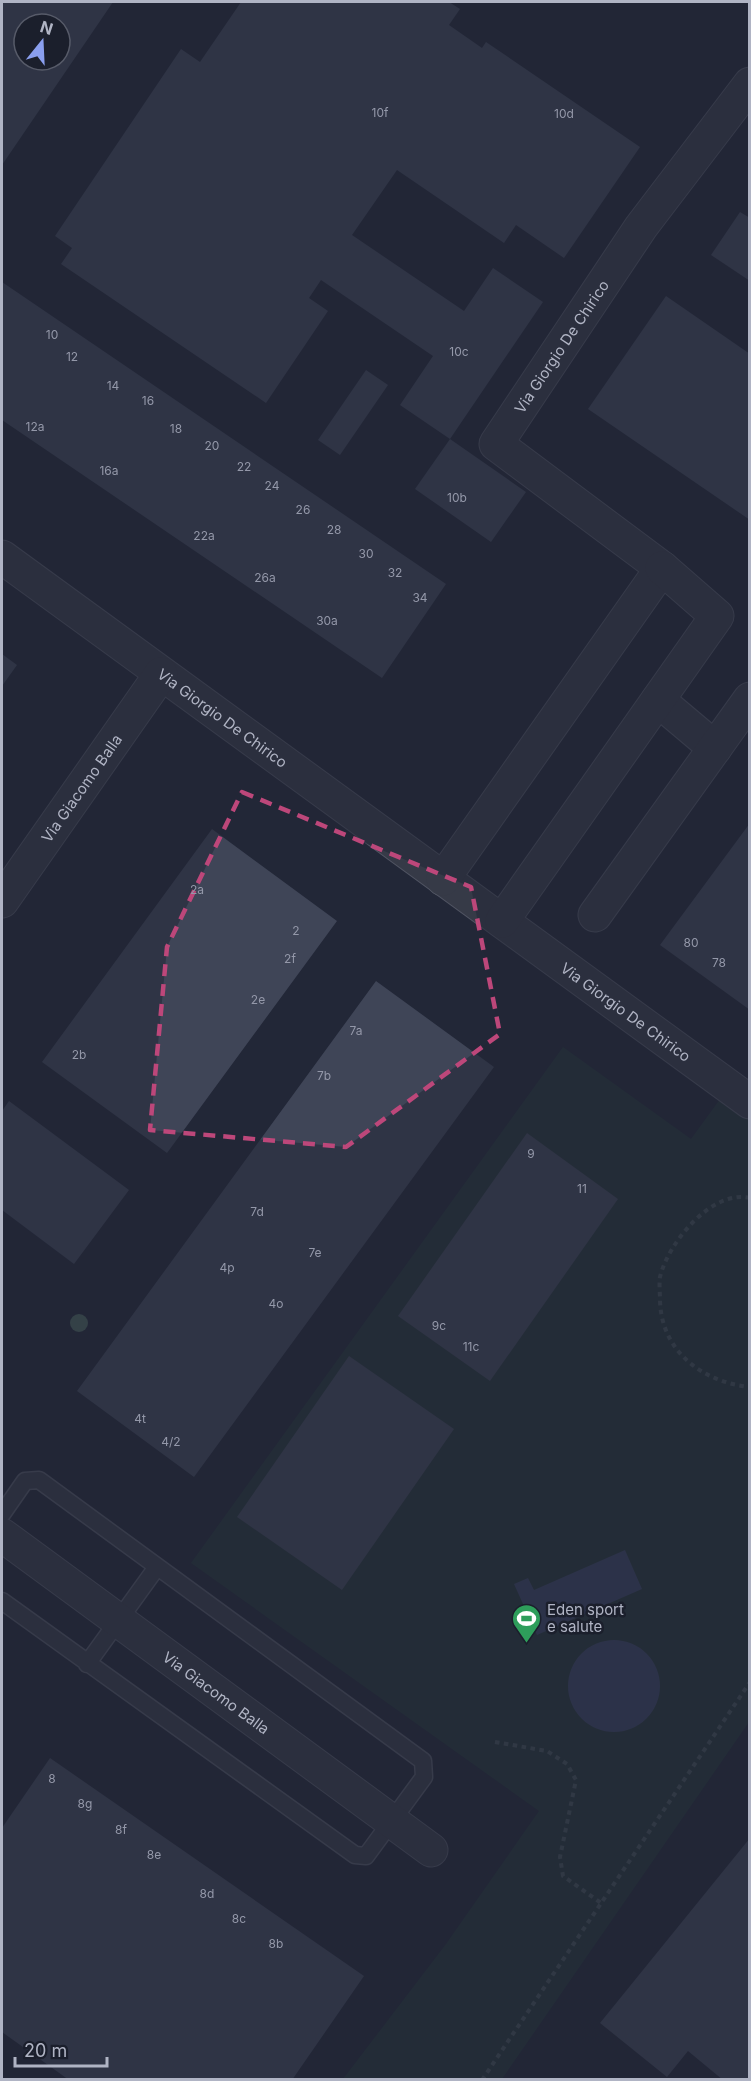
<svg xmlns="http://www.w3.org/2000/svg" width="751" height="2081" font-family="Inter,sans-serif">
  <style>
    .green { fill: #253439 }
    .water { fill: #39425f }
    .building { fill: #3f4557; fill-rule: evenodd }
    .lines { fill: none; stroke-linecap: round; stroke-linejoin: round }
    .lane-casing { stroke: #505462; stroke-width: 19 }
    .street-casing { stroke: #505462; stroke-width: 35 }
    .path { stroke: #424f55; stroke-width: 4; stroke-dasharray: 4.5 4.5; stroke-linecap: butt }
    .lane { stroke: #363a47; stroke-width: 16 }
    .street { stroke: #363a47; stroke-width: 33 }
    .tree { fill: #4a625c }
    .marked { fill: none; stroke: #bd477a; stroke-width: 4.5; stroke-dasharray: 12 8; stroke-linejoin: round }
    .labels { text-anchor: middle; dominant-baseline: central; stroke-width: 5; stroke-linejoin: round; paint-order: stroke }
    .number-label { font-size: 12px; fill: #9498a9 }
    .street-label { font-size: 15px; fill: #b0b4c4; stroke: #1b1f2c }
    .poi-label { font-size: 15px; fill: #b0b4c4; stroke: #1b1f2c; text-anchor: start }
  </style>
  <rect width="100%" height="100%" fill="#222737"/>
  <!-- green -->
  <path class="green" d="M563 1047 691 1139 723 1095 749 1114V1722L502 2079H343L446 1944 539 1811 191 1563Z"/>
  <!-- water -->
  <path class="water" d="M625 1550 642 1589 537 1635 514 1584 528 1578 534 1590Z
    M568 1686a46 46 0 1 1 92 0a46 46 0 1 1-92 0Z"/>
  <!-- building -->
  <path class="building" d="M2 2H113L2 165ZM24 24H60V60H24Z
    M241 2H449L460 9 449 25 482 48 486 42 640 147 564 258 516 225 504 243 397 170 352 235 464 311 493 268 543 302 450 439 400 405 433 356 321 280 309 298 328 311 266 403 61 264 72 248 55 236 181 49 200 62Z
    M740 212 750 218V281L711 255Z
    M2 282 446 584 382 678 2 420Z
    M666 296 750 354V520L588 409Z
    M366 370 388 385 340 455 318 440Z
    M450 439 526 492 491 542 415 489Z
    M2 654 17 665 2 686Z
    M750 823V1010L660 945Z
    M212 829 337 921 167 1153 42 1062Z
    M376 981 494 1067 194 1477 77 1391Z
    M9 1101 129 1190 74 1264 2 1210V1111Z
    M527 1133 618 1199 490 1381 398 1316Z
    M349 1356 454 1429 342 1590 237 1517Z
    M50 1758 364 1976 292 2080H69L2 2032V1828Z
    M750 1838V2080H723L688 2051 667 2077 600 2023Z"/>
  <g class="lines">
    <defs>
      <path id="lane" d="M2 1514 25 1481 39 1480 423 1761 424 1777 366 1856 355 1855 2 1601
        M87 1664 157 1567"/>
      <g id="street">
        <path id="s1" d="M2 557 750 1102"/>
        <path d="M658 700 715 748"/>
        <path id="s2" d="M443 879 662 568 496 444 641 227 750 84"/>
        <path id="s3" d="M2 901 161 674"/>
        <path d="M595 915 750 699"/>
        <path d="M502 921 717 616 662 568"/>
        <path id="s4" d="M2 1535 431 1850"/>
      </g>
    </defs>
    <!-- lane casing -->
    <use href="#lane" class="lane-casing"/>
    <!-- street casing -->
    <use href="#street" class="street-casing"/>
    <!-- path -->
    <path class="path" d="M750 1198C712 1189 668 1243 660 1277 659 1284 660 1293 660 1300 661 1351 702 1382 750 1387
      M495 1742 547 1751 567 1764 576 1780 560 1857 563 1876 601 1903
      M482 2080 750 1682"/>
    <!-- lane -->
    <use href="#lane" class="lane"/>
    <!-- street -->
    <use href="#street" class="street"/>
  </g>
  <!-- trees -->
  <circle class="tree" cx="79" cy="1323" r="9"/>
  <!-- marked area -->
  <path d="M0 0H751V2081H0ZM242 792 471 887 500 1034 346 1147 150 1130 167 947Z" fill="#222737" fill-opacity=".55" fill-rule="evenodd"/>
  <path class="marked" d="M242 792 471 887 500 1034 346 1147 150 1130 167 947Z"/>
  <!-- icons -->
  <defs>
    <symbol id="stadium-pin" viewBox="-11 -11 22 30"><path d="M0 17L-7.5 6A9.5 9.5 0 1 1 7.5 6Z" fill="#2e9e5b" stroke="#1b1f2c"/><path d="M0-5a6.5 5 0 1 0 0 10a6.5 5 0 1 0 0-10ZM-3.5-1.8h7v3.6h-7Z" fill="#fff"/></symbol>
  </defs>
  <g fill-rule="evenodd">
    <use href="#stadium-pin" x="510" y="1602" width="33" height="45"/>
  </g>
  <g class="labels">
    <!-- number labels -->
    <g class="number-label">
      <text x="380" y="112">10f</text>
      <text x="564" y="113">10d</text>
      <text x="52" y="334">10</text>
      <text x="459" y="351">10c</text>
      <text x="72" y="356">12</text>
      <text x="113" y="385">14</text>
      <text x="148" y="400">16</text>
      <text x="35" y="426">12a</text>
      <text x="176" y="428">18</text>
      <text x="212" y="445">20</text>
      <text x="244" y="466">22</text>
      <text x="109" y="470">16a</text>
      <text x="272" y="485">24</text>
      <text x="457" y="497">10b</text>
      <text x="303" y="509">26</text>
      <text x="334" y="529">28</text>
      <text x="204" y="535">22a</text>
      <text x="366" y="553">30</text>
      <text x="395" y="572">32</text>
      <text x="265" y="577">26a</text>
      <text x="420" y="597">34</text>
      <text x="327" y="620">30a</text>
      <text x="197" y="889">2a</text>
      <text x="296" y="930">2</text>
      <text x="691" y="942">80</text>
      <text x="290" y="958">2f</text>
      <text x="719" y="962">78</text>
      <text x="258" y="999">2e</text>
      <text x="356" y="1030">7a</text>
      <text x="79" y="1054">2b</text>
      <text x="324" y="1075">7b</text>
      <text x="531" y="1153">9</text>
      <text x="582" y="1188">11</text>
      <text x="257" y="1211">7d</text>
      <text x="315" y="1252">7e</text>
      <text x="227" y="1267">4p</text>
      <text x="276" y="1303">4o</text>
      <text x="439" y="1325">9c</text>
      <text x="471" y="1346">11c</text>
      <text x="140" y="1418">4t</text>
      <text x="171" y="1441">4/2</text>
      <text x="52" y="1778">8</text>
      <text x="85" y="1803">8g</text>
      <text x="121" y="1829">8f</text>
      <text x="154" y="1854">8e</text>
      <text x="207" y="1893">8d</text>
      <text x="239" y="1918">8c</text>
      <text x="276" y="1943">8b</text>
    </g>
    <!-- street labels -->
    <g class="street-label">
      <text stroke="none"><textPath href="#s2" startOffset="705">Via Giorgio De Chirico</textPath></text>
      <text stroke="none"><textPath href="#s1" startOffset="273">Via Giorgio De Chirico</textPath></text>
      <text stroke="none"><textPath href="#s3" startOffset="138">Via Giacomo Balla</textPath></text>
      <text stroke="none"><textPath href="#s1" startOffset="772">Via Giorgio De Chirico</textPath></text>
      <text stroke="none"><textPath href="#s4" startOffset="266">Via Giacomo Balla</textPath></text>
    </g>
    <!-- poi labels -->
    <g class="poi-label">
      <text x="547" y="1609">Eden sport<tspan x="547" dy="17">e salute</tspan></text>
    </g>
  </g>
  <!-- border -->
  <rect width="751" height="2081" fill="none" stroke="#b0b4c4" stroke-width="6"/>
  <!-- north arrow -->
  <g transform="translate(42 42) rotate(18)"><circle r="28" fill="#1b1f2c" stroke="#575b69" stroke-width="1.5"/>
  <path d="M0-4.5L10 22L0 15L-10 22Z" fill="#8a9fef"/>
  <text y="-9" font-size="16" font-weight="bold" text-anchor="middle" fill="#b0b4c4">N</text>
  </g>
  <!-- scale -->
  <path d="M15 2057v9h92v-9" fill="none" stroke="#b0b4c4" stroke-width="3"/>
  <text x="24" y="2057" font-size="18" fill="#b0b4c4" stroke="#1b1f2c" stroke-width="4.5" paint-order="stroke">20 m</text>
</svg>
